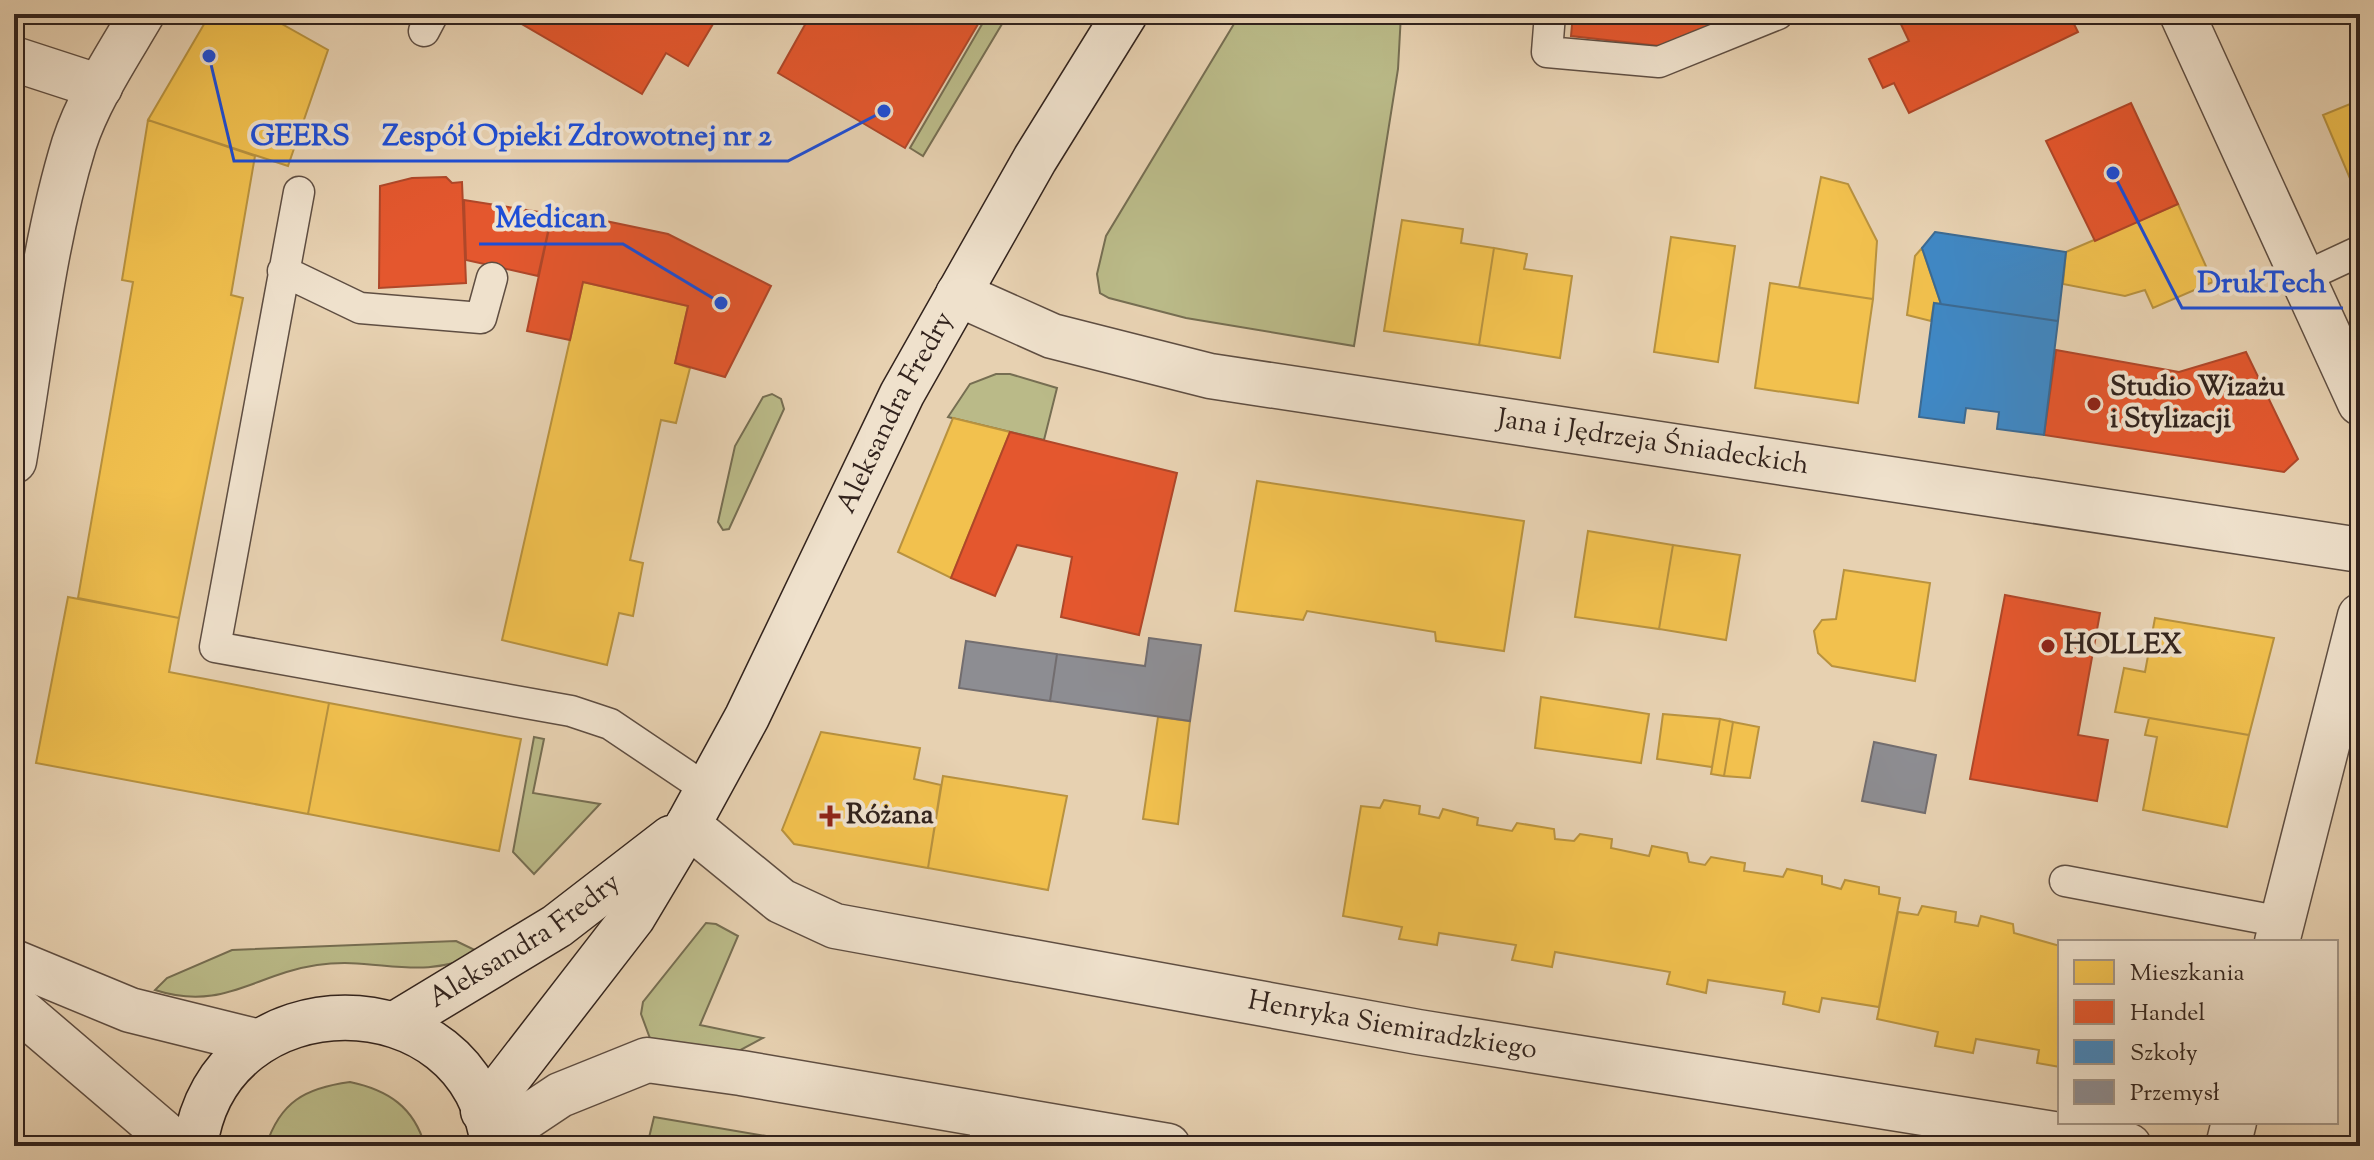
<svg xmlns="http://www.w3.org/2000/svg" width="2374" height="1160" font-family="'Sorts Mill Goudy',serif">
  <style>
    .green { fill: #baba88; stroke: #766e52; stroke-width: 2 }
    .homes { fill: #f2c14e; stroke: #b8923f; stroke-width: 2 }
    .shops { fill: #e4572e; stroke: #af4729; stroke-width: 2 }
    .schools { fill: #3f88c5; stroke: #3b6a93; stroke-width: 2 }
    .industry { fill: #8d8d92; stroke: #726d6f; stroke-width: 2 }
    .lines { fill: none; stroke-linecap: round; stroke-linejoin: round }
    .lane-casing { stroke: #5f4e42; stroke-width: 33 }
    .street-casing { stroke: #5f4e42; stroke-width: 47 }
    .secondary-casing { stroke: #32231d; stroke-width: 47 }
    .lane { stroke: #efe1cc; stroke-width: 30 }
    .street { stroke: #efe1cc; stroke-width: 44 }
    .secondary { stroke: #efe1cc; stroke-width: 44 }
    .poi-dot { fill: #8f2418; stroke: #efe1cc; stroke-width: 3 }
    .labels { text-anchor: middle; dominant-baseline: central; stroke-width: 8; stroke-linejoin: round; paint-order: stroke }
    .poi-label { font-size: 28px; font-weight: bold; fill: #32231d; stroke: #efe1cc; text-anchor: start }
    .street-label { font-size: 28px; fill: #32231d; stroke: #efe1cc }
    .leader { fill: none; stroke: #1d4ed8; stroke-width: 3 }
    .callout-dot { fill: #1d4ed8; stroke: #efe1cc; stroke-width: 3 }
    .callout-label { font-size: 30px; text-anchor: middle; font-weight: bold; fill: #1d4ed8; stroke: #efe1cc; stroke-width: 8; stroke-linejoin: round; paint-order: stroke }
  </style>
  <rect width="100%" height="100%" fill="#e7d1b1"/>
  <filter id="stains"><feTurbulence type="fractalNoise" baseFrequency=".0025" numOctaves="4"/><feColorMatrix values="0 0 0 0 .2 0 0 0 0 .09 0 0 0 0 .02 0 0 0 .5 -.17"/></filter>
  <radialGradient id="worn" r=".72"><stop offset=".6" stop-color="#630" stop-opacity="0"/><stop offset="1" stop-color="#630" stop-opacity=".3"/></radialGradient>
  <!-- green -->
  <path class="green" d="M988 14H1008L923 156 910 148Z
    M1240 14H1401L1398 69 1354 346 1186 318 1109 298 1100 293 1097 274 1106 236Z
    M996 374H1010L1057 388 1044 440 948 417 970 384Z
    M772 394 781 399 784 409 729 529 723 530 718 522 735 446 763 397Z
    M534 737 544 739 533 793 600 804 534 874 513 852Z
    M706 923 716 924 738 936 700 1025 763 1038 735 1053 651 1041 641 1014 643 1002Z
    M456 941 481 953C417 983 379 956 317 965 255 974 223 1012 155 990L167 978 232 950Z
    M350 1082C388 1090 414 1107 425 1146H354L345 1143 266 1146C280 1102 305 1088 350 1082Z
    M654 1117 825 1146H647Z"/>
  <!-- homes -->
  <path class="homes" d="M210 14H264L328 50 288 166 148 120Z
    M2360 100V185L2354 188 2323 115Z
    M148 120 255 156 231 295 243 298 179 618 78 598 133 282 122 280Z
    M1821 177 1848 184 1877 241 1873 299 1799 288Z
    M2178 204 2213 282 2153 308 2145 290 2125 296 2063 284 2066 252Z
    M1402 220 1463 229 1461 243 1494 248 1479 345 1384 331Z
    M1671 237 1735 246 1718 362 1654 352Z
    M1494 248 1527 254 1524 269 1572 276 1560 358 1479 345Z
    M1922 248 1941 304 1934 303 1931 321 1907 315 1915 256Z
    M583 282 688 306 675 363 690 368 676 423 661 420 630 560 643 563 633 616 619 613 607 665 502 640Z
    M1770 283 1873 299 1858 403 1755 388Z
    M953 418 1010 432 951 578 898 552Z
    M1257 481 1524 521 1504 651 1436 641 1435 632 1307 611 1303 620 1235 611Z
    M1588 531 1673 545 1659 629 1575 617Z
    M1673 545 1740 555 1726 640 1659 629Z
    M1844 570 1930 583 1915 681 1832 666 1818 653 1814 631 1822 620 1836 619Z
    M68 597 179 618 169 672 329 703 308 814 36 763Z
    M2155 618 2274 638 2249 735 2115 712 2124 668 2145 672Z
    M1541 697 1649 714 1641 763 1535 748Z
    M329 703 521 739 499 851 308 814Z
    M1663 714 1720 719 1712 767 1657 759Z
    M1158 717 1190 721 1178 824 1143 819Z
    M2149 718 2249 735 2227 827 2143 810 2157 737 2145 735Z
    M1720 719 1733 722 1724 776 1711 774Z
    M1733 722 1759 727 1750 778 1724 776Z
    M821 732 920 748 914 779 941 785 928 868 794 844 782 830Z
    M943 776 1067 796 1048 890 928 868Z
    M1384 800 1420 806 1419 814 1439 818 1443 809 1478 818 1477 825 1512 831 1517 823 1554 829 1555 839 1574 841 1580 834 1612 839 1611 848 1649 856 1652 846 1687 853 1689 862 1705 865 1711 857 1745 863 1744 871 1783 877 1787 869 1822 876V884L1841 889 1845 880 1879 887V894L1900 898 1879 1007 1822 998 1819 1012 1783 1004 1785 992 1708 980 1706 993 1667 984 1670 972 1555 952 1552 967 1512 960 1516 945 1439 933 1437 945 1399 939 1402 927 1343 916 1361 806 1380 808Z
    M1922 906 1956 912 1955 922 1978 926 1981 916 2013 924 2014 933 2060 946V1067L2037 1063 2039 1050 1976 1039 1973 1053 1935 1046 1938 1032 1877 1019 1898 912 1918 915Z"/>
  <!-- shops -->
  <path class="shops" d="M518 14H719L688 66 666 53 642 94 515 20Z
    M811 14H984L905 148 778 73Z
    M1573 14H1747L1660 46 1571 36Z
    M1896 14H2069L2078 32 1909 113 1894 83 1883 88 1869 59 1909 41Z
    M2131 103 2178 204 2095 241 2046 141Z
    M446 177 452 183 462 182 466 283 379 288 380 186 412 178Z
    M464 200 552 214 538 276 466 260Z
    M553 210 668 234 771 286 725 377 675 363 688 306 583 282 570 340 527 331Z
    M2056 350 2179 372 2246 352 2298 459 2284 472 2044 435Z
    M1010 432 1177 473 1139 635 1061 617 1072 557 1017 545 995 596 951 578Z
    M2005 595 2100 613 2078 735 2108 740 2097 801 1970 779Z"/>
  <!-- schools -->
  <path class="schools" d="M1935 232 2066 252 2058 321 1941 304 1922 248Z
    M1934 303 2058 321 2044 435 1997 429 1999 412 1966 408 1964 423 1919 417Z"/>
  <!-- industry -->
  <path class="industry" d="M1149 638 1201 645 1190 721 1050 701 1057 654 1145 666Z
    M966 641 1057 654 1050 701 959 688Z
    M1874 742 1936 755 1925 813 1862 801Z"/>
  <g class="lines">
    <defs>
      <path id="lane" d="M1550 14 1547 52 1659 62 1778 14
        M424 31 433 14
        M299 192 215 647 571 711 610 724 708 790
        M283 271 360 308 481 318 492 278
        M2302 278 2360 251
        M2065 881 2282 922
        M983 1146 989 1115"/>
      <g id="street">
        <path d="M2182 14 2360 403"/>
        <path d="M14 59 100 87"/>
        <path id="s1" d="M958 294 1052 336 1210 376 2360 550"/>
        <path d="M14 461C32 356 43 245 74 144 89 98 118 55 142 14"/>
        <path id="s2" d="M688 825 781 901 835 926 1418 1032 2129 1146"/>
        <path d="M2277 942 2360 616"/>
        <path d="M14 962 130 1010 259 1042"/>
        <path d="M14 1005 179 1146"/>
        <path d="M498 1146 509 1129 560 1095 647 1060 741 1073 1168 1146"/>
        <path d="M2228 1146 2234 1122"/>
      </g>
      <g id="secondary">
        <path id="s3" d="M395 1024 557 926 671 838"/>
        <path id="s4" d="M483 1111 633 917 688 825 747 717 902 394 1035 159 1125 14"/>
        <path d="M195 1146C218 975 473 975 493 1146"/>
      </g>
    </defs>
    <!-- lane casing -->
    <use href="#lane" class="lane-casing"/>
    <!-- street casing -->
    <use href="#street" class="street-casing"/>
    <!-- secondary casing -->
    <use href="#secondary" class="secondary-casing"/>
    <!-- lane -->
    <use href="#lane" class="lane"/>
    <!-- street -->
    <use href="#street" class="street"/>
    <!-- secondary -->
    <use href="#secondary" class="secondary"/>
  </g>
  <!-- markers -->
  <g class="poi-dot">
    <circle cx="2094" cy="404" r="8"/>
    <circle cx="2048" cy="646" r="8"/>
    <path d="M826 804h8v8h8v8h-8v8h-8v-8h-8v-8h8z"/>
  </g>
  <g class="labels">
    <!-- poi labels -->
    <g class="poi-label">
      <text x="2110" y="388">Studio Wizażu<tspan x="2110" dy="32">i Stylizacji</tspan></text>
      <text x="2064" y="646">HOLLEX</text>
      <text x="846" y="816">Różana</text>
    </g>
    <!-- street labels -->
    <g class="street-label">
      <text stroke="none"><textPath href="#s4" startOffset="814">Aleksandra Fredry</textPath></text>
      <text stroke="none"><textPath href="#s1" startOffset="714">Jana i Jędrzeja Śniadeckich</textPath></text>
      <text stroke="none"><textPath href="#s3" startOffset="154">Aleksandra Fredry</textPath></text>
      <text stroke="none"><textPath href="#s2" startOffset="746">Henryka Siemiradzkiego</textPath></text>
    </g>
  </g>
  <!-- callouts -->
  <path class="leader" d="M209 56L234 161H366M884 111L788 161H366M721 303L623 244H479M2113 173L2182 308H2343"/>
  <g class="callout-dot">
    <circle cx="209" cy="56" r="8"/>
    <circle cx="884" cy="111" r="8"/>
    <circle cx="721" cy="303" r="8"/>
    <circle cx="2113" cy="173" r="8"/>
  </g>
  <g class="callout-label">
    <text x="300" y="145">GEERS</text>
    <text x="577" y="145">Zespół Opieki Zdrowotnej nr 2</text>
    <text x="551" y="227">Medican</text>
    <text x="2262" y="292">DrukTech</text>
  </g>
  <!-- margin -->
  <rect width="2374" height="1160" fill="none" stroke="#e7d1b1" stroke-width="48"/>
  <rect x="16" y="16" width="2342" height="1128" fill="none" stroke="#32231d" stroke-width="4"/>
  <rect x="24" y="24" width="2326" height="1112" fill="none" stroke="#32231d" stroke-width="2"/>
  <!-- legend -->
  <rect x="2058" y="940" width="280" height="184" fill="#efe1cc" stroke="#a39586" stroke-width="2"/>
  <rect x="2074" y="960" width="40" height="24" fill="#f2c14e" stroke="#a39586" stroke-width="2"/>
  <text x="2130" y="980" font-size="24" fill="#32231d">Mieszkania</text>
  <rect x="2074" y="1000" width="40" height="24" fill="#e4572e" stroke="#a39586" stroke-width="2"/>
  <text x="2130" y="1020" font-size="24" fill="#32231d">Handel</text>
  <rect x="2074" y="1040" width="40" height="24" fill="#3f88c5" stroke="#a39586" stroke-width="2"/>
  <text x="2130" y="1060" font-size="24" fill="#32231d">Szkoły</text>
  <rect x="2074" y="1080" width="40" height="24" fill="#8d8d92" stroke="#a39586" stroke-width="2"/>
  <text x="2130" y="1100" font-size="24" fill="#32231d">Przemysł</text>
  <rect width="100%" height="100%" filter="url(#stains)"/>
  <rect width="100%" height="100%" fill="url(#worn)"/>
</svg>
